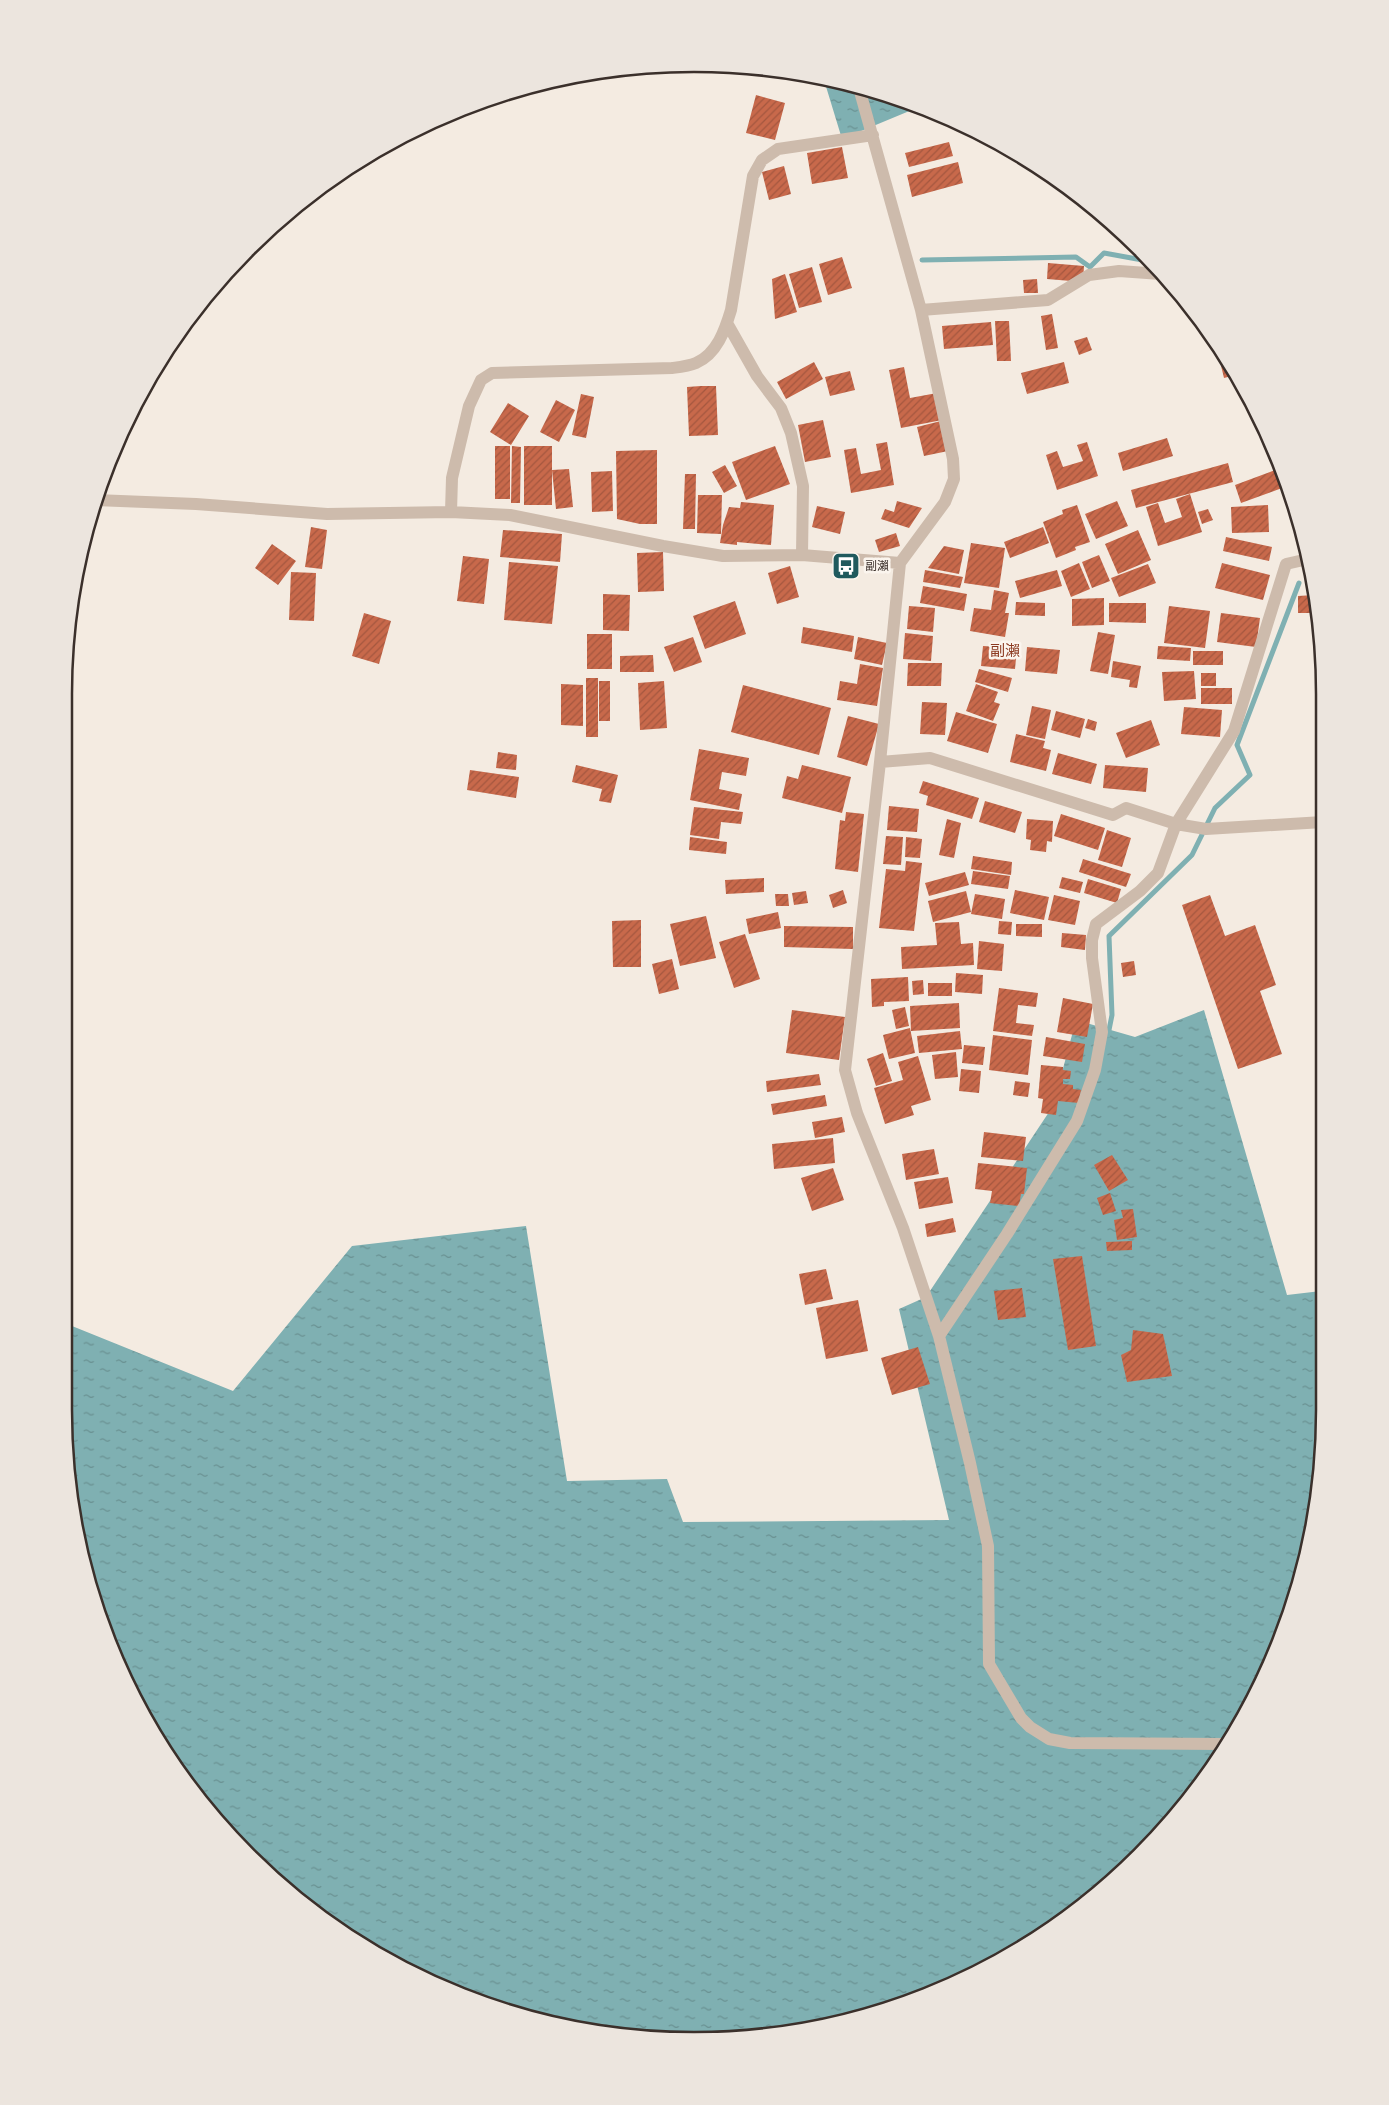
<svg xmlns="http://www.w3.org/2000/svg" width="1389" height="2105" font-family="'Source Sans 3','Noto Sans TC',sans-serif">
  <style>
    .water { fill: url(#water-ripples) }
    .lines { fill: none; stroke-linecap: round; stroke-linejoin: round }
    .stream { stroke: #7fb0b2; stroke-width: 5 }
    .building { fill: url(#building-hatch) }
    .minor { stroke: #cdbbac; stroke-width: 12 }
    .labels { text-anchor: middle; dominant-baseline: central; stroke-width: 5; stroke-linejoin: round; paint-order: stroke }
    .poi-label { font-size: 12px; fill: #3b302b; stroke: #fbf5ee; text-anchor: start }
    .quarter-label { font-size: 15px; fill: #8c3b22; stroke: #fbf5ee }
    .rim { fill: none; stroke: #3b302b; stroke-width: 2.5 }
  </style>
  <defs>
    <pattern id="water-ripples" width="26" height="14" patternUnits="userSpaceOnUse" patternTransform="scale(1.25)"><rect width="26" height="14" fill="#7fb0b2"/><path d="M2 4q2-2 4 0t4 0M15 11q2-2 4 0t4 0" fill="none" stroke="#699091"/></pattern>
    <pattern id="building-hatch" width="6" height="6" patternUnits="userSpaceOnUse" patternTransform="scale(1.25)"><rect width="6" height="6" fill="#c8694b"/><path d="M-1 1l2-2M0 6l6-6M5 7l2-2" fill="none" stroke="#a4573f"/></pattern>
  </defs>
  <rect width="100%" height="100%" fill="#f4ebe1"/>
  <!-- water -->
  <path class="water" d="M824 80 898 97 919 107 842 139Z
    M1204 1010 1287 1295 1321 1291 1320 1493 1304 1574 1260 1689 1169 1827 1079 1911 1010 1957 898 2008 818 2029 653 2040 571 2029 453 1993 310 1911 248 1856 170 1761 97 1613 69 1493V1315L72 1326 233 1391 352 1246 526 1226 567 1481 667 1479 683 1522 949 1520 899 1309 926 1297 1053 1106 1076 1020 1135 1037Z"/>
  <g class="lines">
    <!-- stream -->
    <path class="stream" d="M922 260 1076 257 1090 267 1104 253 1148 261
      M1108 1035 1112 1015 1109 936 1192 855 1215 808 1250 775 1237 745 1299 583"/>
  </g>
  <!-- building -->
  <path class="building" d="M756 95 785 103 775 140 746 133Z
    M949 142 953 156 909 167 905 153Z
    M842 147 848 178 812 184 807 153Z
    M958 162 963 183 912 197 907 175Z
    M784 166 791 194 769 200 762 172Z
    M842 257 852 288 828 295 819 264Z
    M1048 263 1084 266 1083 282 1047 279Z
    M812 267 822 302 799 308 789 274Z
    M785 274 797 312 775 319 772 279Z
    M1037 279 1038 293H1024L1023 280Z
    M1052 314 1058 348 1046 350 1041 316Z
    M995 321H1009L1011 361H997Z
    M991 322 993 345 944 349 942 326Z
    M1087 337 1092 350 1079 355 1074 341Z
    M1216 345 1235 375 1224 378Z
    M814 362 823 379 786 399 777 382Z
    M1064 362 1069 383 1027 394 1021 373Z
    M904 367 910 398 937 393 942 420 901 428 889 370Z
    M850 371 855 390 830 396 825 377Z
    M701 386H716L718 435 689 436 687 387Z
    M581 394 594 397 586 438 572 435Z
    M556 400 575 410 559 442 540 432Z
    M508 403 529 416 511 445 490 432Z
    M823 420 831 457 805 462 798 425Z
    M941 421 948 451 924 456 917 427Z
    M1266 432 1273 451H1266Z
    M1167 438 1173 456 1123 471 1118 453Z
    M887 442 894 485 851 493 844 450 856 448 861 474 881 470 876 444Z
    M1087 442 1098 476 1057 490 1046 455 1057 451 1063 467 1083 461 1077 445Z
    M495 446H510V499H495Z
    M512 446 521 447 520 503H511Z
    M524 446H552V505H524Z
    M775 446 790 484 746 500 732 462Z
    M657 450V524H640L617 519 616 451Z
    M1228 463 1233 482 1136 508 1131 490Z
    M725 465 737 486 724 493 712 472Z
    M569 469 573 507 556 509 552 470Z
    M1275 470 1282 488 1241 503 1235 485Z
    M612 471 613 511 592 512 591 472Z
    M685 474H696L695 529H683Z
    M1190 494 1202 532 1158 546 1146 507 1158 503 1165 523 1182 517 1176 499Z
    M698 495H722L721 534 697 533Z
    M897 501 922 508 909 528 881 519 885 509 894 512Z
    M1117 501 1128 526 1096 539 1085 514Z
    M741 502 774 505 771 545 737 542V545L720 543 723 525 729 507 740 508Z
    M1077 505 1090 542 1075 547 1076 550 1056 558 1043 522 1063 514 1062 510Z
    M1268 505 1269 532 1232 533 1231 507Z
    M817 506 845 512 840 534 812 527Z
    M1208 509 1213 520 1202 524 1198 512Z
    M311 527 327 530 322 569 305 567Z
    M1043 527 1049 543 1010 558 1004 542Z
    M503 530 562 534 560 562 500 557Z
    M1138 530 1151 560 1118 574 1105 544Z
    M896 533 900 546 879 552 875 540Z
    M1226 537 1272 547 1269 561 1223 551Z
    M971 543 1005 548 999 588 964 583Z
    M272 544 296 561 278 585 255 568Z
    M944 546 964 550 959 574 928 568Z
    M663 552 664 591 638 592 637 553Z
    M1099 555 1110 581 1092 588 1082 562Z
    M463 556 489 559 484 604 457 601Z
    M509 562 558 566 552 624 504 620Z
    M1079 563 1090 589 1071 597 1061 571Z
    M1222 563 1270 575 1263 600 1215 588Z
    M1148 564 1156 583 1119 597 1111 578Z
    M790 566 799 597 777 604 768 573Z
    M925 570 963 577 960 588 923 582Z
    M1057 570 1062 586 1020 598 1015 581Z
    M291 572 316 573 314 621 289 620Z
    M923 586 967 594 964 611 920 603Z
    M994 590 1009 593 1005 613H1009L1005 637 970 631 974 608 991 610Z
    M603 594 630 595 629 631 603 630Z
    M1314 595 1317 613H1298V596Z
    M1104 598V625L1072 626V599Z
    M735 601 746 634 705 649 693 616Z
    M1016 602 1045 603V616L1015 615Z
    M1109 603H1146V623L1109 622Z
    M909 606 935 608 933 632 907 629Z
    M1169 606 1210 611 1205 648 1164 643Z
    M364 613 391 621 379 664 352 656Z
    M1221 613 1260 618 1256 647 1217 642Z
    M803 627 854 636 852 652 801 643Z
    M1098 632 1115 635 1108 674 1090 671Z
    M905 633 933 636 931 661 903 659Z
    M587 634H612V669H587Z
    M693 637 702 662 674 672 664 647Z
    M858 637 887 643 882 665 854 659Z
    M983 646 1017 648 1015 669 981 666Z
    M1158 646 1191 648 1190 661 1157 659Z
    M1027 647 1060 650 1057 674 1025 671Z
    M1193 651H1223V665H1193Z
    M653 655 654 672H620V656Z
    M1113 661 1141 666 1137 688 1129 687 1130 680 1111 677Z
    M908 663H942L941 686H907Z
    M860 664 883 668 877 706 837 700 840 681 857 684Z
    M979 669 1012 678 1008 692 975 682Z
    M1194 671 1196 699 1164 701 1162 672Z
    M1201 673H1216V686H1201Z
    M586 678H598V737H586Z
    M599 681H610V721H599Z
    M664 681 667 728 640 730 638 683Z
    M561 684 583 685V726L561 725Z
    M976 684 998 692 994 702 1000 704 993 721 966 711Z
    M743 685 831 708 819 755 731 732Z
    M1201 688H1232V704H1201Z
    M922 702 947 703 945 735 920 734Z
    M1032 706 1051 710 1045 739 1026 735Z
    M1184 707 1222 710 1220 737 1181 734Z
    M1056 711 1085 719 1080 738 1051 730Z
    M956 712 997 724 988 753 947 741Z
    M848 716 879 724 867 766 837 757Z
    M1088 719 1097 722 1095 731 1085 728Z
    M1151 720 1160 745 1126 758 1116 733Z
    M1016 734 1045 741 1043 748 1051 750 1046 771 1010 762Z
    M699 749 749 758 746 776 722 772 719 789 742 794 739 810 690 800Z
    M498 752 517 755 516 770 496 768Z
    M1058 753 1097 764 1091 784 1052 774Z
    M576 765 618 775 611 803 599 801 602 789 572 782Z
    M802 765 851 777 842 813 782 798 787 776 798 779Z
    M1105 765 1148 768 1146 792 1103 788Z
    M470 770 519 777 516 798 467 790Z
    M923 781 979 798 972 819 926 805 928 796 919 793Z
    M985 801 1022 812 1015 833 979 822Z
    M889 806 919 809 917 832 887 830Z
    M694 807 743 812 741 824 721 822 719 839 690 835Z
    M846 812 864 814 858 872 835 869 840 820 845 821Z
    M1061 814 1105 828 1098 850 1054 836Z
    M947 819 961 823 954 858 939 855Z
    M1027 819 1053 821 1052 842 1047 841 1046 852 1030 850 1031 840 1026 839Z
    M1107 830 1131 838 1122 867 1098 860Z
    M886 836 903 837 901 865 883 864Z
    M690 837 727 842 726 854 689 850Z
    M906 837 922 839 920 858 905 857Z
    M973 856 1012 862 1011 875 971 869Z
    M1083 859 1131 874 1126 887 1079 872Z
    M906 861 922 863 914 931 879 928 886 869 905 871Z
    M973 871 1010 876 1008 889 971 884Z
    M965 872 969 885 929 896 925 883Z
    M1062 877 1083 882 1080 893 1059 888Z
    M764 878V892L726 894 725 880Z
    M1088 879 1121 889 1117 903 1084 893Z
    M843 890 847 903 833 908 829 895Z
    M1015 890 1049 897 1044 920 1010 913Z
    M806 891 808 903 794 905 792 893Z
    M966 891 971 912 933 922 928 901Z
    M775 894H788L789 906H776Z
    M975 894 1005 899 1002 919 971 914Z
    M1054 895 1080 901 1075 925 1048 920Z
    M1210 895 1225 936 1255 925 1276 985 1260 991 1282 1054 1238 1069 1182 905Z
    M778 912 781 928 749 934 746 919Z
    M706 916 716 958 680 966 670 924Z
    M641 920V967H613L612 921Z
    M999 921 1012 922 1011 935 998 934Z
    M959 922 961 944 973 943 974 965 902 969 901 947 937 945 935 923Z
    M1016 924H1042V937L1016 936Z
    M784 926 853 927V949L784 947Z
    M1062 933 1086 935 1085 950 1061 947Z
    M745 934 760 979 734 988 719 942Z
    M979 941 1004 944 1002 971 977 969Z
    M672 959 679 989 659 994 652 964Z
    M1134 961 1136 975 1123 977 1121 963Z
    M956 973 983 975 982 994 955 992Z
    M908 977 909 1001 884 1002V1006L872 1007 871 979Z
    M923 980 924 994 913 995 912 981Z
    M928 983H952V996H928Z
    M999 988 1038 993 1036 1007 1018 1005 1016 1023 1034 1025 1032 1036 993 1031Z
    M1063 998 1093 1004 1087 1037 1057 1032Z
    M959 1003 960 1028 911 1031 910 1006Z
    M905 1007 909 1026 896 1029 892 1010Z
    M792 1010 845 1017 839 1060 786 1053Z
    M910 1028 915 1053 889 1059 883 1035Z
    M960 1031 962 1049 919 1053 917 1036Z
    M993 1035 1032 1040 1028 1075 989 1070Z
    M1046 1037 1085 1044 1082 1062 1043 1056Z
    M964 1045 985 1047 983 1065 962 1063Z
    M956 1052 958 1077 935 1079 932 1055Z
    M883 1053 892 1081 876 1086 867 1059Z
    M918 1056 931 1100 911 1106 914 1115 885 1124 874 1088 903 1080 898 1062Z
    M1041 1065 1063 1067V1070L1071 1071 1070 1079H1063V1084L1073 1085V1089L1081 1090 1079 1103 1058 1101 1056 1115 1041 1113 1043 1099 1038 1098Z
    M961 1069 981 1071 979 1093 959 1091Z
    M819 1074 821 1085 767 1092 766 1081Z
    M1015 1081 1030 1083 1028 1097 1013 1095Z
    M825 1095 827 1106 773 1115 771 1104Z
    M842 1117 845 1132 815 1138 812 1122Z
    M984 1132 1026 1137 1023 1161 981 1157Z
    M833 1138 835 1163 774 1169 772 1144Z
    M934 1149 939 1174 906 1180 902 1154Z
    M1112 1155 1128 1180 1109 1191 1094 1165Z
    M978 1163 1027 1168 1024 1194H1021L1019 1206 990 1203 992 1191 975 1189Z
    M833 1168 844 1200 812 1211 801 1178Z
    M948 1177 953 1203 919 1209 914 1182Z
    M1110 1193 1116 1211 1103 1215 1097 1198Z
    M1133 1209 1137 1237 1117 1240 1114 1220 1123 1218 1121 1210Z
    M953 1218 956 1232 927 1237 925 1224Z
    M1132 1241V1250L1107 1251 1106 1242Z
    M1082 1256 1096 1346 1068 1350 1053 1259Z
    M826 1269 833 1299 805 1305 799 1274Z
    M1022 1288 1026 1317 998 1320 994 1291Z
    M858 1300 868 1351 826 1359 816 1308Z
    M1133 1330 1163 1334 1172 1376 1127 1382 1121 1355 1131 1350Z
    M918 1347 930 1384 892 1395 881 1358Z"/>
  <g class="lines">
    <!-- minor -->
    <path class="minor" d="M859 88 921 310 953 459 954 479 945 502 900 563 880 762 930 758 1113 815 1126 808 1176 824 1234 731 1286 564 1308 559
      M921 310 1048 300 1089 275 1119 271 1161 274
      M727 323 757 376 781 408 791 433 803 486 802 555
      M95 500 196 504 327 514 451 512 510 515 663 546 723 556 802 555 900 563
      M451 512 452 478 469 406 481 380 492 373 672 368C680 367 689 366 696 363 717 354 725 330 731 310L753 176 762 160 778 149 873 135
      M880 762 845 1070 857 1113 903 1228 939 1336 970 1463 988 1546 989 1664 1021 1718 1030 1727 1049 1739 1070 1743 1224 1744
      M939 1336 1007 1234 1077 1121 1095 1070 1102 1032 1092 958V940L1096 924 1140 891 1158 873 1176 824 1206 829 1323 822"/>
  </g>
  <!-- icons -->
  <defs>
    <symbol id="bus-square" viewBox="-11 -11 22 22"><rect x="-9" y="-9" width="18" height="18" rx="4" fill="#1f5a5e" stroke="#fbf5ee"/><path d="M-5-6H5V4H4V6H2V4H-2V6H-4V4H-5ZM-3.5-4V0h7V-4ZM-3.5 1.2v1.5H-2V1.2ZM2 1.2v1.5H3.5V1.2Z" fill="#fff"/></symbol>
  </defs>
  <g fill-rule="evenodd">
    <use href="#bus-square" x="830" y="550" width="32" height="32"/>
  </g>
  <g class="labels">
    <!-- poi labels -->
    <g class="poi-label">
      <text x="865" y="566">副瀨</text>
    </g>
    <!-- quarter labels -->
    <g class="quarter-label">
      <text x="1005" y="651">副瀨</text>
    </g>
  </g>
  <!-- crop -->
  <path d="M0 0H1389V2105H0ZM694 72H694A622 622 0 0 1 1316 694V1410A622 622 0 0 1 694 2032H694A622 622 0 0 1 72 1410V694A622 622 0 0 1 694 72Z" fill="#ece5de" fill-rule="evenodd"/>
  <path class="rim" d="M694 72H694A622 622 0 0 1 1316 694V1410A622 622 0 0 1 694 2032H694A622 622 0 0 1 72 1410V694A622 622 0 0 1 694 72Z"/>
</svg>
